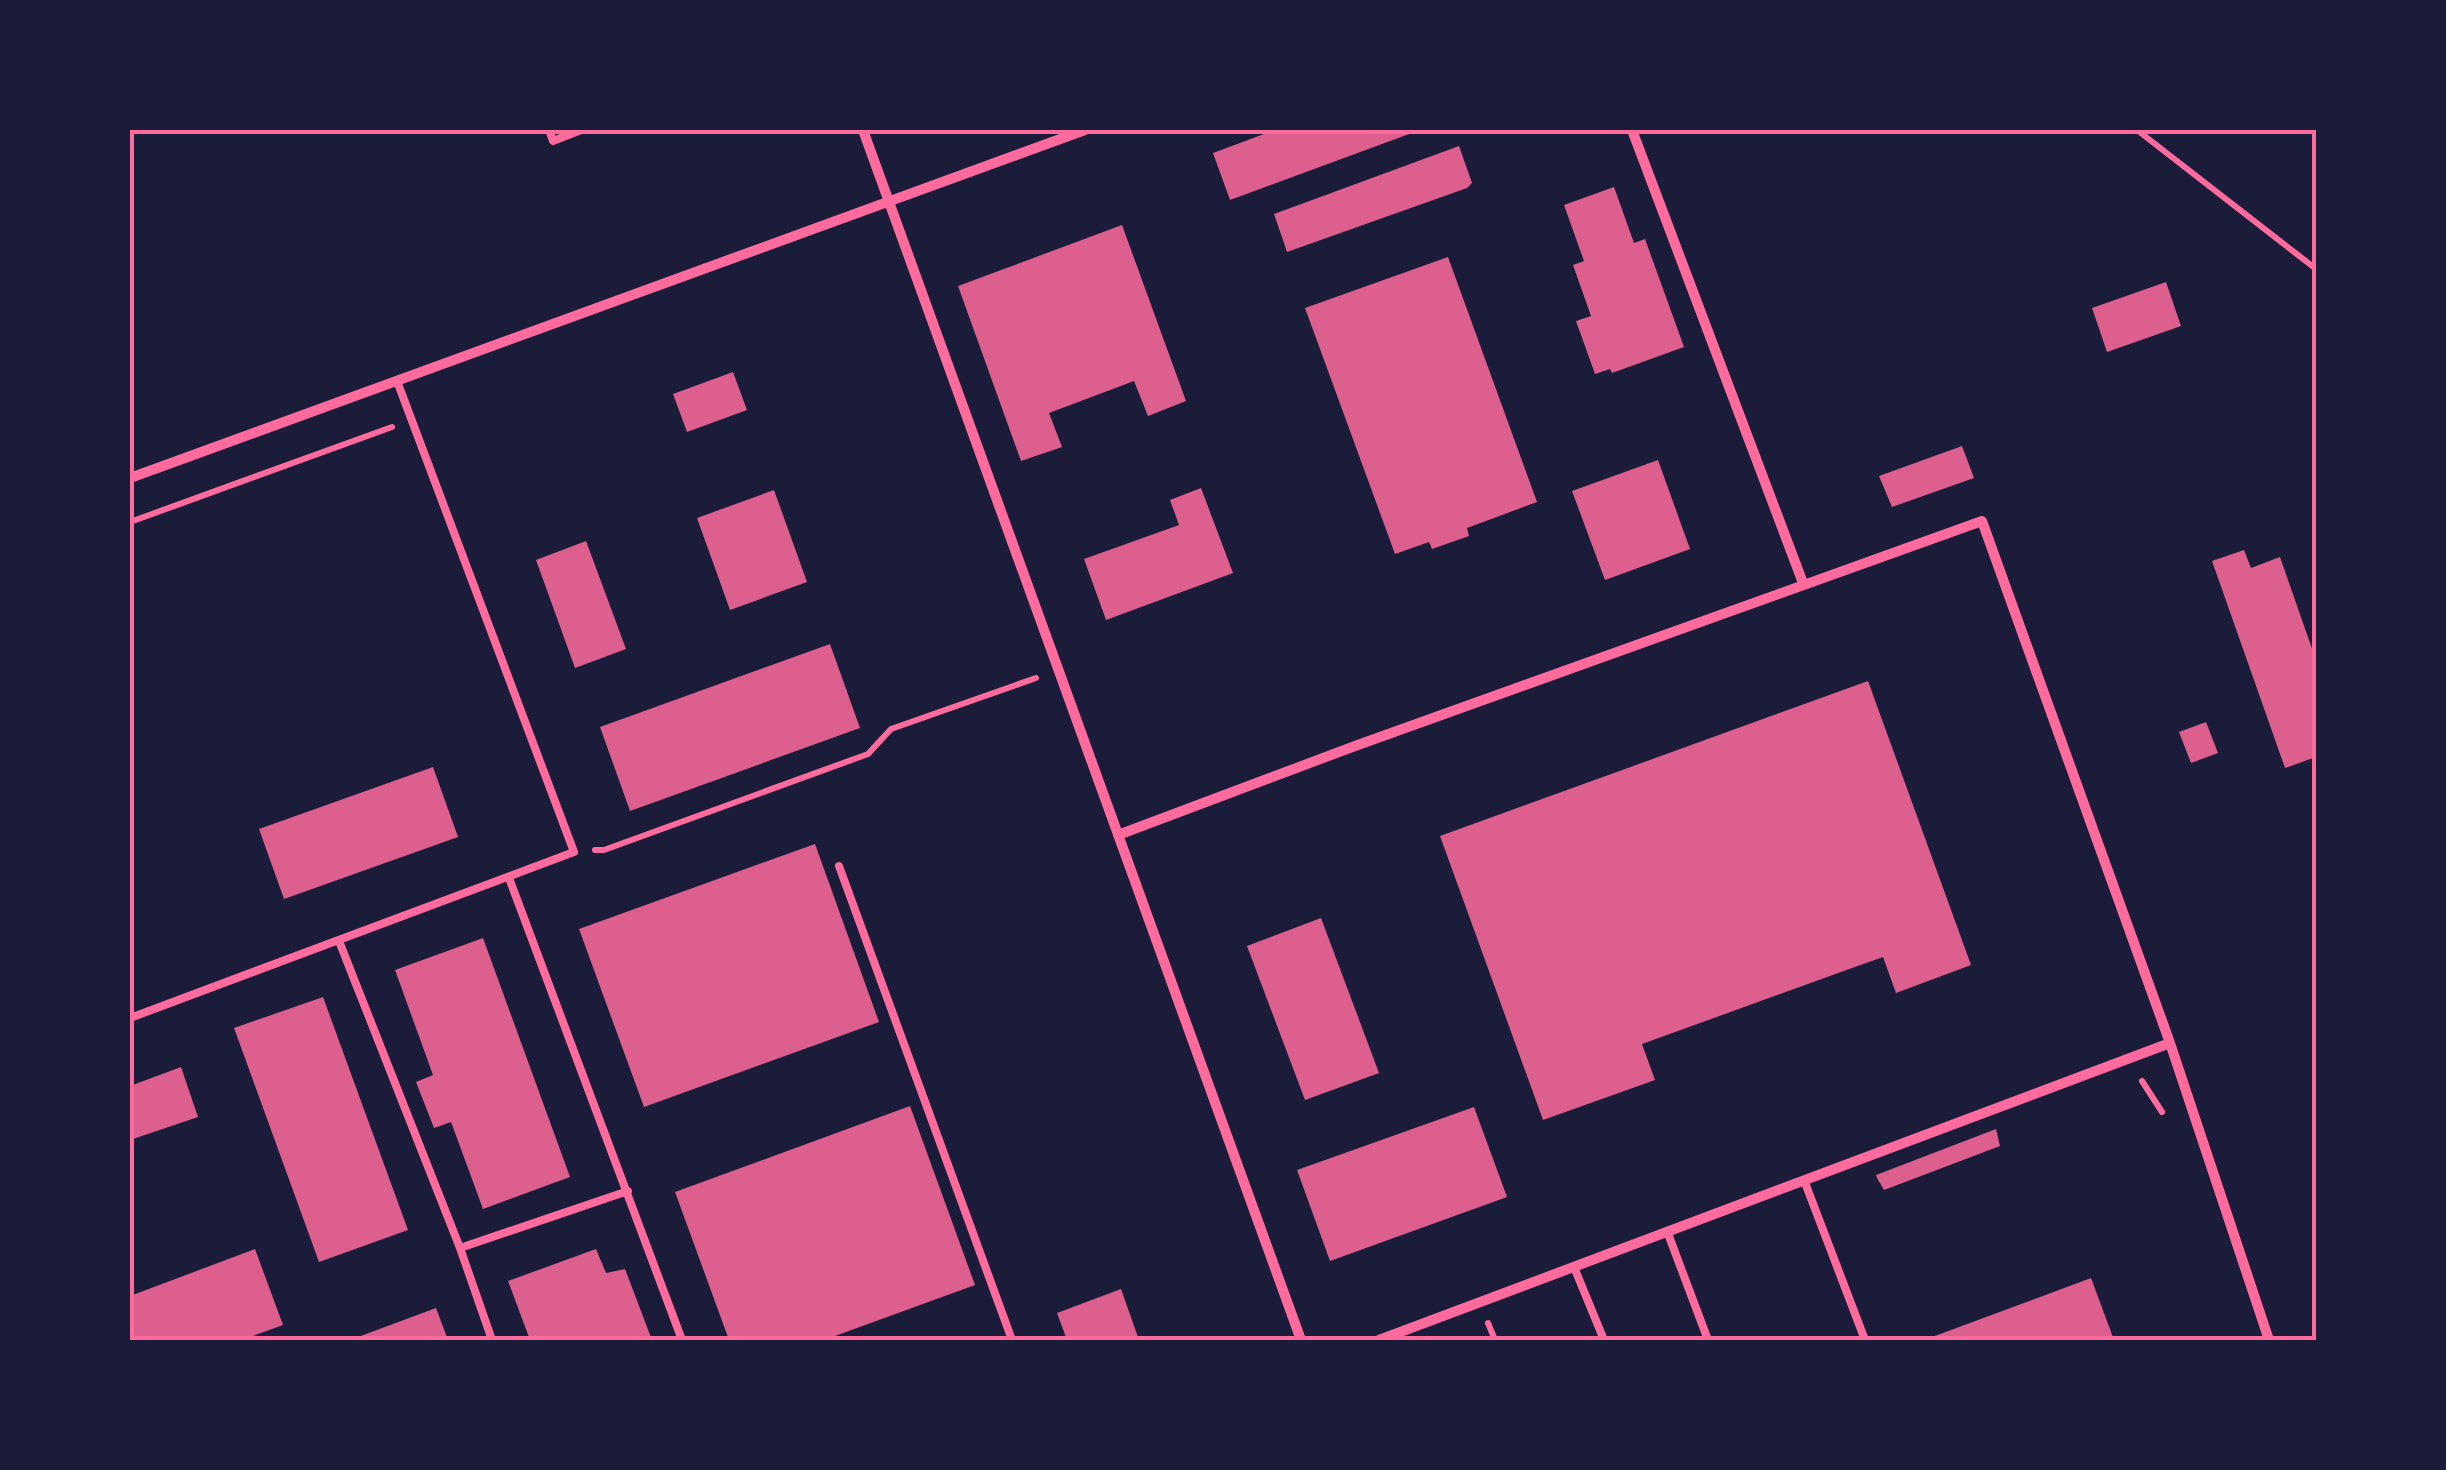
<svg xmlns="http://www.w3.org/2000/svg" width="2446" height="1470" font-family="Barlow,sans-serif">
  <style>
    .building { fill: #dd5f8e }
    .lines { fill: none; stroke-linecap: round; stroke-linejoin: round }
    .path { stroke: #ff6b9d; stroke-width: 6 }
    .service { stroke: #ff6b9d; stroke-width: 8 }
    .minor { stroke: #ff6b9d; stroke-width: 10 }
    .neatline { fill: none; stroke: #ff6b9d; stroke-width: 4 }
  </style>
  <rect width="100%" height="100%" fill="#1b1b3a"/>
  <!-- building -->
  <path class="building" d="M1275 130H1420L1230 200 1213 153Z
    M1459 146 1472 183 1467 188 1287 252 1274 214Z
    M1614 187 1634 243 1645 239 1684 347 1612 373 1610 369 1595 374 1576 321 1591 316 1573 265 1584 261 1564 205Z
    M1122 225 1186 401 1148 416 1134 381 1049 413 1062 447 1021 461 958 286Z
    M1448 257 1537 502 1467 528 1469 536 1432 549 1429 542 1395 554 1305 308Z
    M2166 282 2181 326 2107 352 2092 308Z
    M733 372 747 410 687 432 673 394Z
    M1962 446 1974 478 1892 507 1879 476Z
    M1658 460 1690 549 1605 580 1572 491Z
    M1201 488 1233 573 1106 620 1084 559 1179 525 1170 500Z
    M774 490 807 582 730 610 697 518Z
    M586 541 626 649 575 668 536 560Z
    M2244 550 2251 568 2280 557 2316 660V757L2285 768 2212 561Z
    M830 644 860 728 630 811 600 727Z
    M1868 681 1971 965 1896 993 1883 957 1852 968 1642 1044 1655 1080 1543 1120 1440 836Z
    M2206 722 2218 753 2191 763 2179 732Z
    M433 767 458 837 284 899 259 829Z
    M815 844 879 1022 644 1107 579 929Z
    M1321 918 1379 1073 1305 1100 1247 946Z
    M483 938 570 1177 483 1209 451 1122 434 1128 416 1082 433 1075 395 970Z
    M323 997 408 1230 319 1262 234 1028Z
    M181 1067 198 1117 130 1140V1086Z
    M910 1106 975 1285 824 1340H729L675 1192Z
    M1474 1107 1507 1197 1330 1261 1297 1170Z
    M1996 1129 2000 1146 1884 1190 1877 1178 1876 1175Z
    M255 1249 283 1325 242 1340H130V1296Z
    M596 1249 606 1273 625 1269 652 1340H530L508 1281Z
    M2091 1278 2114 1340H1924Z
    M1121 1289 1139 1340H1067L1057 1313Z
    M436 1308 448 1340H350Z"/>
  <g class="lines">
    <!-- path -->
    <path class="path" d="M2137 130 2316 269
      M130 522 392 427
      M595 850H604L868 754 891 729 1036 678
      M2142 1081 2162 1112
      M1488 1323 1495 1340"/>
    <!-- service -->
    <path class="service" d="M549 130 553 141 581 130
      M839 866 1012 1340
      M509 878 682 1340
      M339 941 460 1248 492 1340
      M130 1018 574 852 397 381
      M1804 1180 1865 1340
      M1667 1231 1708 1340
      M460 1248 628 1191
      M1574 1267 1604 1340"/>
    <!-- minor -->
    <path class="minor" d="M863 130 1301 1340
      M1632 130 1803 583
      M130 478 1085 130
      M1118 835 1355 746 1982 521 2170 1043 2269 1340
      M1379 1340 2170 1043"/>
  </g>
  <!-- border -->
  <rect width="2446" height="1470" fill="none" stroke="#1b1b3a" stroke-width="265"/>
  <rect x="132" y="132" width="2182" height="1206" class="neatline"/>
</svg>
